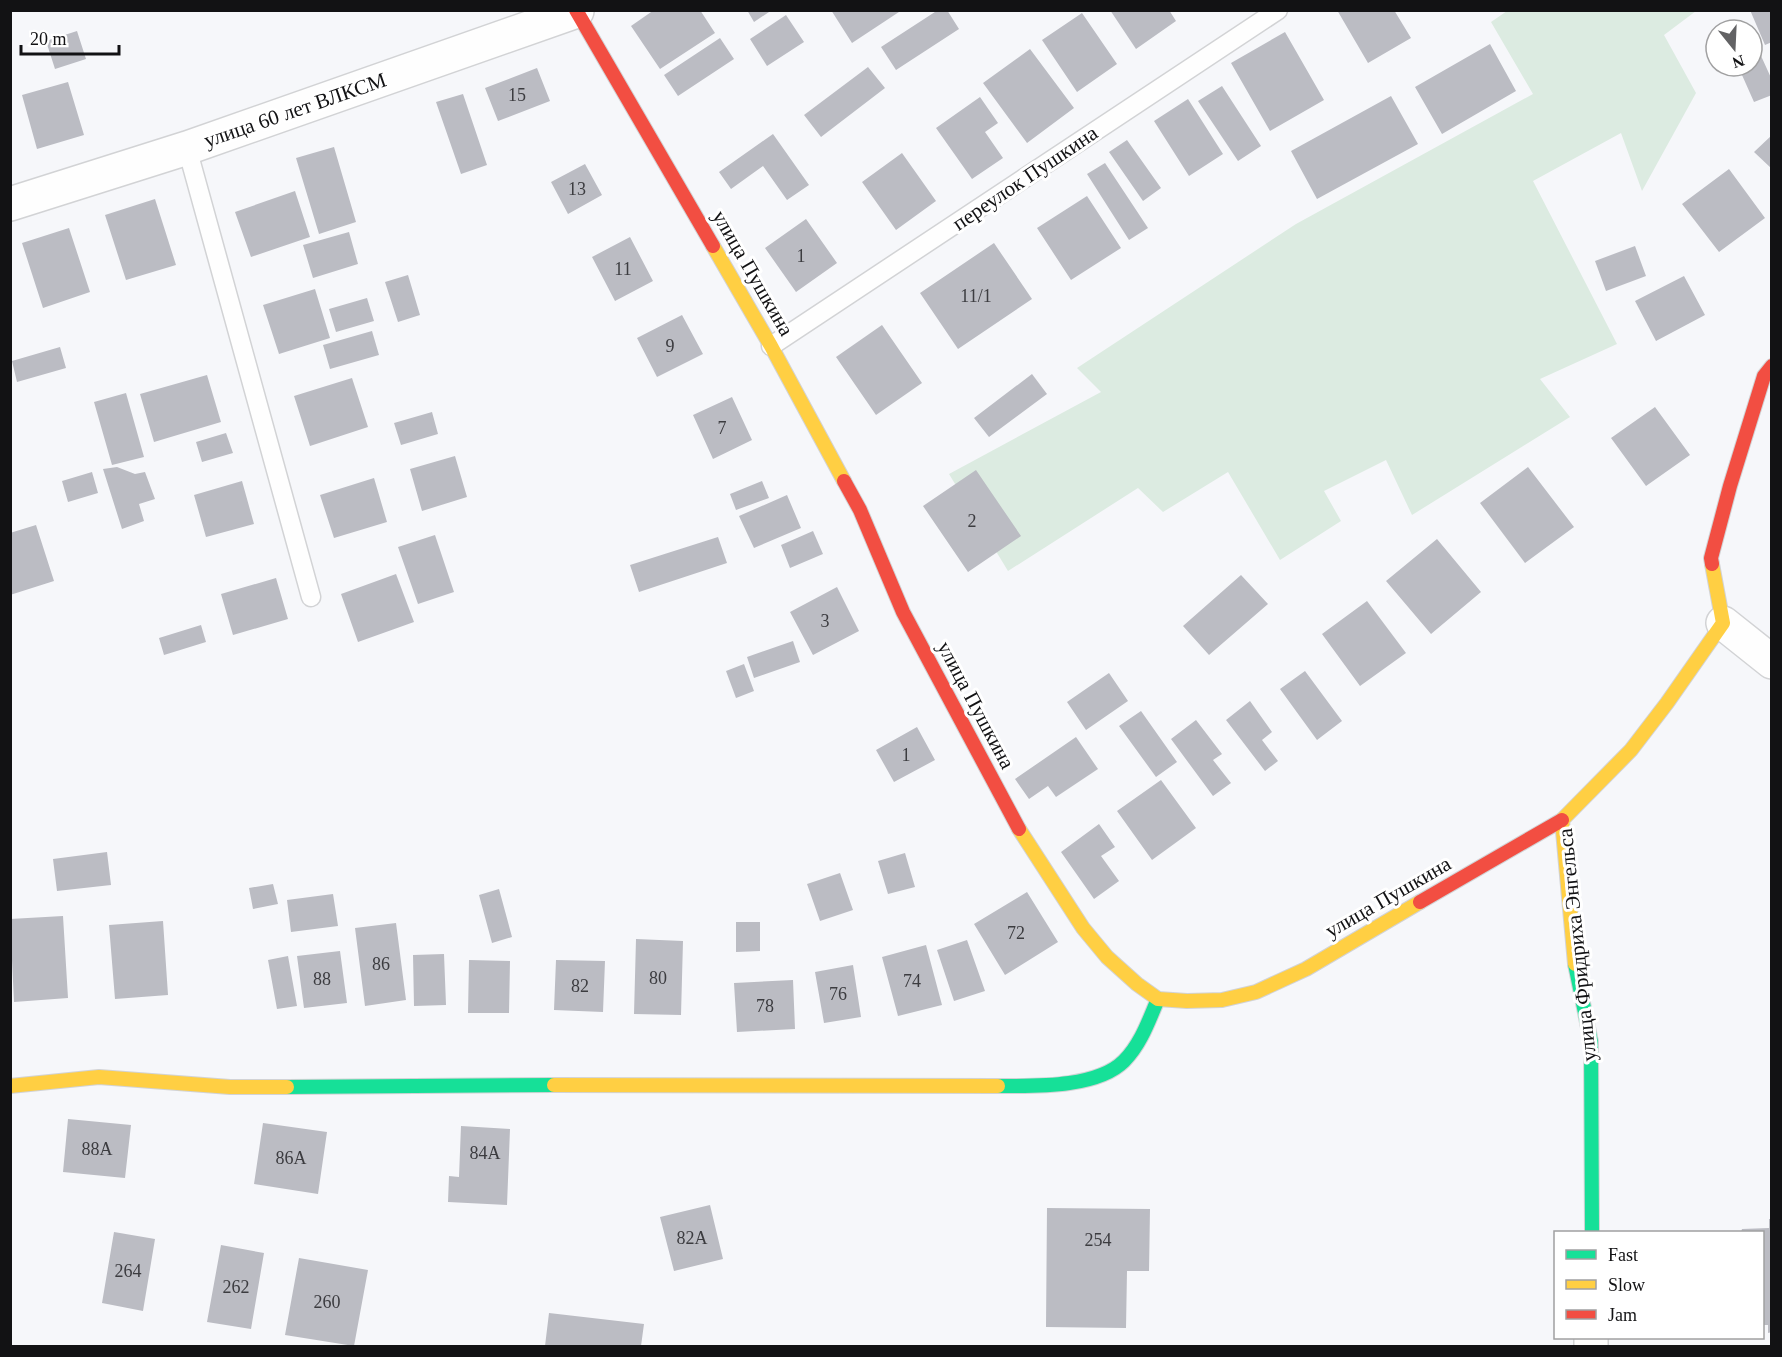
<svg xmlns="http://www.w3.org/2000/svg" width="1782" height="1357" font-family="'Times New Roman',serif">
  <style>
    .green { fill: #dcebe1 }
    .building { fill: #bbbcc3 }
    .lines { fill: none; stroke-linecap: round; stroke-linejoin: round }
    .lane-casing { stroke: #d2d3d5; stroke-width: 21 }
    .street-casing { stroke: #d2d3d5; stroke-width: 36 }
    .fast-casing { stroke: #d2d3d5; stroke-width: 16 }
    .slow-casing { stroke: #d2d3d5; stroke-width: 16 }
    .jam-casing { stroke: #d2d3d5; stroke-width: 16 }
    .lane { stroke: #fefefe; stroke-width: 18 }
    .street { stroke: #fefefe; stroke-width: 33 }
    .fast { stroke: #16e098; stroke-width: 14 }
    .slow { stroke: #ffcf43; stroke-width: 14 }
    .jam { stroke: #f24e42; stroke-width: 14 }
    .labels { text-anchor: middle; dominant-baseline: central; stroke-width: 6; stroke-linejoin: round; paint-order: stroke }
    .number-label { font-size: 18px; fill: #3c3c40 }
    .street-label { font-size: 21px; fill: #121214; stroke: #fff }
  </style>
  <rect width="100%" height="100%" fill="#f6f7fa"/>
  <!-- green -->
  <path class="green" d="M1507 11H1696L1664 35 1696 93 1642 191 1621 133 1533 181 1617 344 1540 379 1570 417 1412 515 1386 460 1324 491 1341 521 1280 560 1228 472 1163 512 1138 488 1008 571 949 474 1101 392 1077 368 1296 224 1533 94 1491 22Z"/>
  <!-- building -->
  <path class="building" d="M654 10H700L715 33 660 69 631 26Z
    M747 10H772L754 22Z
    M831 10H902L852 43Z
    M938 10H947L959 29 896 70 881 47Z
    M1110 10H1169L1176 21 1136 49Z
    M1337 10H1394L1411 38 1368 63Z
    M1750 10H1772V42L1765 45Z
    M1082 13 1117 64 1077 92 1042 40Z
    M786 15 804 42 767 66 750 39Z
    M77 31 86 59 55 69 46 41Z
    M1285 32 1324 100 1270 131 1231 63Z
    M1752 36 1772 80V95L1754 102 1738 66H1752Z
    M720 38 734 59 678 96 664 75Z
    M1490 44 1516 91 1442 134 1415 87Z
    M1030 49 1074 108 1027 143 983 83Z
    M868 67 885 88 821 137 804 115Z
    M537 68 550 101 498 121 485 88Z
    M68 82 84 135 37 149 22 95Z
    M1222 86 1261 146 1238 161 1198 101Z
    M463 94 487 165 461 174 436 102Z
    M1391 96 1418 144 1317 199 1291 151Z
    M980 97 998 123 985 132 1003 158 972 179 936 128Z
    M1188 99 1223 154 1189 176 1154 121Z
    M773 134 809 185 787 200 763 166 731 189 719 172Z
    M1772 135V169L1754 152Z
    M1127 140 1161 188 1143 201 1109 152Z
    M334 147 356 222 319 234 296 158Z
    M902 153 936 201 896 230 862 182Z
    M1105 163 1148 228 1129 240 1087 174Z
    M585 164 602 195 568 214 551 182Z
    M1729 169 1765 218 1719 252 1682 204Z
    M295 191 310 237 251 257 235 212Z
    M1087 196 1121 248 1071 280 1037 228Z
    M155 199 176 265 126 280 105 215Z
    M806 219 837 263 796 292 765 248Z
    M69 228 90 292 43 308 22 243Z
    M349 232 358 264 313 278 303 245Z
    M630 237 653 281 615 301 592 257Z
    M994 243 1032 299 958 349 920 293Z
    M1635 246 1646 276 1606 291 1595 261Z
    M408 275 420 315 398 322 385 282Z
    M1684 276 1705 315 1656 341 1635 301Z
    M315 289 330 338 279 354 263 305Z
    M367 298 374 321 336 332 329 309Z
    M682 315 703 354 657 377 637 338Z
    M882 325 922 383 876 415 836 357Z
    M372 331 379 355 330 369 323 345Z
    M60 347 66 368 17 382 12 361Z
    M1032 374 1047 394 989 437 974 418Z
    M207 375 221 422 154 442 140 394Z
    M352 378 368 427 310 446 294 396Z
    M126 393 144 457 112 465 94 402Z
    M732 397 752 440 713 459 693 415Z
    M1655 407 1690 455 1646 486 1611 438Z
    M432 412 438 434 401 445 394 423Z
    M226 433 233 453 202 462 196 442Z
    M455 456 467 497 422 511 410 469Z
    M117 467 135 474 145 472 155 499 139 504 144 521 122 529 103 469Z
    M1528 467 1574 527 1525 563 1480 503Z
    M976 470 1021 536 968 572 923 506Z
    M92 472 98 493 68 502 62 481Z
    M374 478 387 522 334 538 320 495Z
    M242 481 254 524 206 537 194 495Z
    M762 481 769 498 736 510 730 494Z
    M787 495 801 528 754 548 739 516Z
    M36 525 54 581 10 595V533Z
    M813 531 823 554 790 568 781 545Z
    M435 535 454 592 418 604 398 547Z
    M718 537 727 563 639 592 630 565Z
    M1437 539 1481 592 1431 634 1386 581Z
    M396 574 414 622 358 642 341 594Z
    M1241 575 1268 604 1209 655 1183 626Z
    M276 578 288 619 233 635 221 594Z
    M837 587 859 631 813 655 790 612Z
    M1367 601 1406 653 1360 686 1322 634Z
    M201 625 206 642 164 655 159 638Z
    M793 641 800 662 754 678 747 657Z
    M744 664 754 691 736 698 726 671Z
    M1305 671 1342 721 1317 740 1280 689Z
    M1109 673 1128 701 1086 730 1067 702Z
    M1250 701 1272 732 1262 740 1278 761 1265 771 1226 720Z
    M1141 711 1177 762 1156 777 1119 726Z
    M1196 720 1222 754 1213 760 1231 783 1213 796 1171 739Z
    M917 727 935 760 894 782 876 750Z
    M1076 737 1098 769 1056 797 1048 786 1029 799 1015 779Z
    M1161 780 1196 828 1152 860 1117 811Z
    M1099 824 1115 847 1101 856 1119 881 1094 899 1061 852Z
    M107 852 111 885 57 891 53 859Z
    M905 853 915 887 888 894 878 861Z
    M840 873 853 910 820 921 807 884Z
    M273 884 278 904 253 909 249 888Z
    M499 889 512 937 492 943 479 895Z
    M1027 892 1058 942 1005 975 974 924Z
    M333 894 338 926 291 932 287 900Z
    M63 916 68 998 14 1002 10 919Z
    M163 921 168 995 115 999 109 925Z
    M736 922H760V951L736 952Z
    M396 923 406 1000 365 1006 355 928Z
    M636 939 683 941 681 1015 634 1014Z
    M967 940 985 991 954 1001 937 950Z
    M926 945 942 1005 898 1016 882 957Z
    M340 951 347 1003 304 1008 297 956Z
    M444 954 446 1005 414 1006 413 955Z
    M288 956 297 1006 277 1009 268 960Z
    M469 960 510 961 509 1013H468Z
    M556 960 605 961 603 1012 554 1010Z
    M853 965 861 1017 824 1023 815 972Z
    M793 980 795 1029 737 1032 734 983Z
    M68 1119 131 1125 125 1178 63 1172Z
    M263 1123 327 1132 318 1194 254 1184Z
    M461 1126 510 1129 507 1205 448 1202 449 1176 459 1177Z
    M710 1205 723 1259 674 1271 660 1217Z
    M1047 1208 1150 1209 1149 1271H1127L1126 1328 1046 1327Z
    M1769 1219H1772V1332L1768 1333V1325H1762V1232H1741L1742 1229 1769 1228Z
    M114 1232 155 1239 143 1311 102 1303Z
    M221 1245 264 1253 251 1329 207 1322Z
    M299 1258 368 1270 354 1346 285 1335Z
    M549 1313 644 1324 641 1346H545Z"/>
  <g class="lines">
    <defs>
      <path id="lane" d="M187 148 311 597
        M771 346 1278 10"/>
      <path id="street" d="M10 204 187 148 577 11
        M1723 623 1772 662
        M1591 1346V1338"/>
      <path id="fast" d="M1575 964 1591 1042 1592 1232
        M998 1086C1035 1086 1097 1088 1124 1061 1141 1044 1149 1020 1158 999
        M287 1087 554 1085"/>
      <path id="slow" d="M713 246 771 346 844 481
        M1019 829 1083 928 1107 957 1137 984 1158 999 1187 1001 1222 1000 1256 992 1306 969 1420 902
        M1575 964 1562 820 1631 750 1667 703 1723 623 1712 564
        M554 1085 998 1086
        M10 1086 99 1077 230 1087H287"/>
      <path id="jam" d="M576 10 713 246
        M844 481 860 510 903 612 1019 829
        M1712 564 1711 558 1730 486 1764 376 1772 366
        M1420 902 1562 820"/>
    </defs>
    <!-- lane casing -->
    <use href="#lane" class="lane-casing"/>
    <!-- street casing -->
    <use href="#street" class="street-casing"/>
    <!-- fast casing -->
    <use href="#fast" class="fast-casing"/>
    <!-- slow casing -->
    <use href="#slow" class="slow-casing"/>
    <!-- jam casing -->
    <use href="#jam" class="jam-casing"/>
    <!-- lane -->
    <use href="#lane" class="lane"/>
    <!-- street -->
    <use href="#street" class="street"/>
    <!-- fast -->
    <use href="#fast" class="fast"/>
    <!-- slow -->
    <use href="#slow" class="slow"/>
    <!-- jam -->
    <use href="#jam" class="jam"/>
  </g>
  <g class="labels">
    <!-- number labels -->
    <g class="number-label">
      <text x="517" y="95">15</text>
      <text x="577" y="189">13</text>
      <text x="801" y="256">1</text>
      <text x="623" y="269">11</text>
      <text x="976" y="296">11/1</text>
      <text x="670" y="346">9</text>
      <text x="722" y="428">7</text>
      <text x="972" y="521">2</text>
      <text x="825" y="621">3</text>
      <text x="906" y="755">1</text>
      <text x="1016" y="933">72</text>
      <text x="381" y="964">86</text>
      <text x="658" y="978">80</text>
      <text x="322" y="979">88</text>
      <text x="912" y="981">74</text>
      <text x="580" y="986">82</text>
      <text x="838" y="994">76</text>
      <text x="765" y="1006">78</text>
      <text x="97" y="1149">88А</text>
      <text x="485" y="1153">84А</text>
      <text x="291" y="1158">86А</text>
      <text x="692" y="1238">82А</text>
      <text x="1098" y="1240">254</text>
      <text x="128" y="1271">264</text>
      <text x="236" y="1287">262</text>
      <text x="327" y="1302">260</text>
    </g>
    <!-- street labels -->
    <g class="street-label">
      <text transform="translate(295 110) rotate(-19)">улица 60 лет ВЛКСМ</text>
      <text transform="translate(1025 178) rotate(-34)">переулок Пушкина</text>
      <text transform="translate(753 273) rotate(60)">улица Пушкина</text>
      <text transform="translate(976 705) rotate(62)">улица Пушкина</text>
      <text transform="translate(1388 897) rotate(-30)">улица Пушкина</text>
      <text transform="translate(1577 945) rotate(-96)">улица Фридриха Энгельса</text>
    </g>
  </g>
  <!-- border -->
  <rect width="1782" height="1357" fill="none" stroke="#121214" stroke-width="24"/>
  <!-- legend -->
  <rect x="1554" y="1231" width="210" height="108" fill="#ffffff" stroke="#a0a0a1" stroke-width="1.5"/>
  <rect x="1566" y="1250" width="30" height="9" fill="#16e098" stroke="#a0a0a1" stroke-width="1.5"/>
  <text x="1608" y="1261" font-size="18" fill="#121214">Fast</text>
  <rect x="1566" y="1280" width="30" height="9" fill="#ffcf43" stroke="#a0a0a1" stroke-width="1.5"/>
  <text x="1608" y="1291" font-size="18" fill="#121214">Slow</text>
  <rect x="1566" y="1310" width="30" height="9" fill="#f24e42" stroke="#a0a0a1" stroke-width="1.5"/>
  <text x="1608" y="1321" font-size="18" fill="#121214">Jam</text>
  <!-- north arrow -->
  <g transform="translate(1734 48) rotate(162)"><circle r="28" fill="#ffffff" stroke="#a0a0a1" stroke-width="1.5"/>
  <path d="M0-4.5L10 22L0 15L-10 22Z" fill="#626264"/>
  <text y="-9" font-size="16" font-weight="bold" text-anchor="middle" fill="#121214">N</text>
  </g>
  <!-- scale -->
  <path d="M21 45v9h98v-9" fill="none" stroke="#121214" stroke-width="3"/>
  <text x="30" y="45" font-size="18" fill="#121214" stroke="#ffffff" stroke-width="4.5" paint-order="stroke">20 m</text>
</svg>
